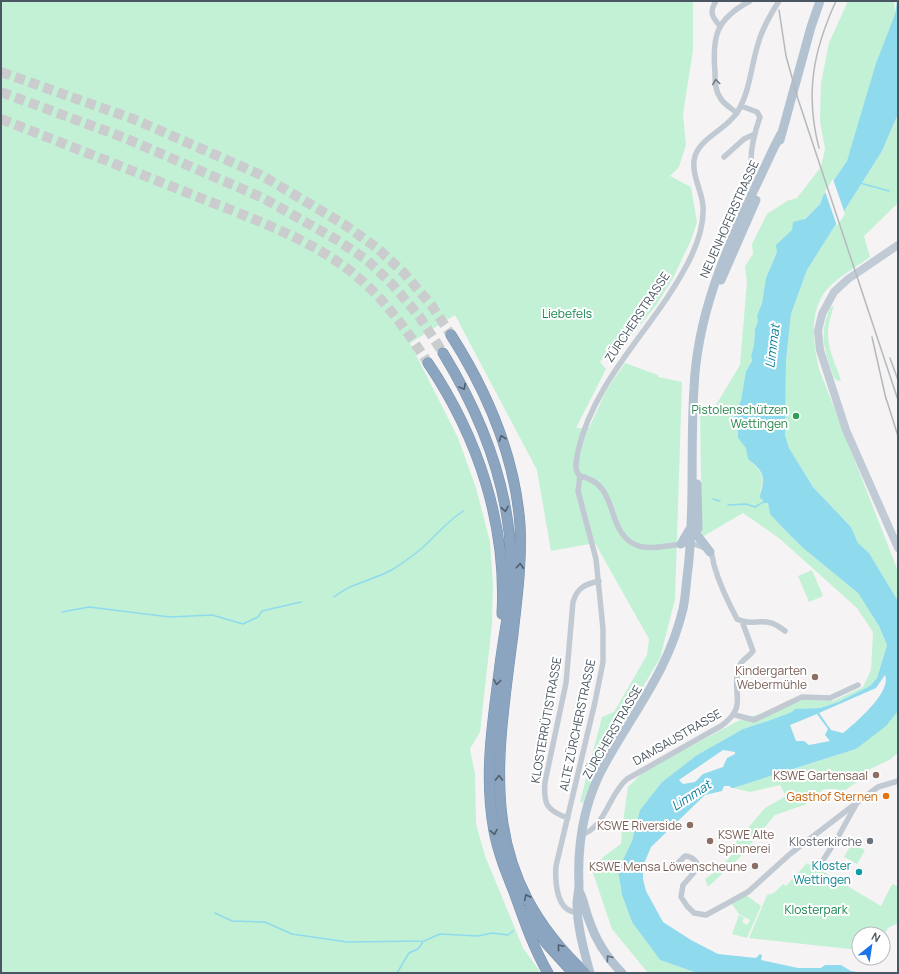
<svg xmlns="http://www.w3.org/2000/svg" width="899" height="974" font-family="Manrope,sans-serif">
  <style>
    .green { fill: #c3f1d5 }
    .water { fill: #90daee; fill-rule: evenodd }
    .pier { fill: #f5f3f3 }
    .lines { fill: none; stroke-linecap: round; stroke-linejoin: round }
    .stream { stroke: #90daee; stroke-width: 1.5 }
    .highway-tunnel { stroke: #caccce; stroke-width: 10; stroke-dasharray: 10 5; stroke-linecap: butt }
    .highway-casing { stroke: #7690ad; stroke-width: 11 }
    .street { stroke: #c1cad2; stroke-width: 5.5 }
    .secondary { stroke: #c1cbd6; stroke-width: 8 }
    .primary { stroke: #b3c2d1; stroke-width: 9 }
    .highway { stroke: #8ba5c1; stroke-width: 10 }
    .rail { stroke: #b5b8bd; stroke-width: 1.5 }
    .oneway { stroke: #6e7983 }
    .oneway2 { stroke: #505e6b }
    .oneway3 { stroke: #64717d }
    .leisure-dot { fill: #2e9e5b; stroke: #fff; stroke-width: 1.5 }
    .education-dot { fill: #8d6e63; stroke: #fff; stroke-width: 1.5 }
    .food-dot { fill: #e8710a; stroke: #fff; stroke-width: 1.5 }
    .worship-dot { fill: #6b7280; stroke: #fff; stroke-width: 1.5 }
    .culture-dot { fill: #0f9aa8; stroke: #fff; stroke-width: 1.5 }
    .labels { text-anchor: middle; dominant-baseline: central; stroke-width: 4; stroke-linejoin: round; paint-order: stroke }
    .street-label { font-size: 12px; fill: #4a5661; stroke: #fff }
    .park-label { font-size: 12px; fill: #17864f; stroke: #fff }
    .leisure-label { font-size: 12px; fill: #27864d; stroke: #fff; text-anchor: end }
    .education-label { font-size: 12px; fill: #785e54; stroke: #fff; text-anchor: end }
    .food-label { font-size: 12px; fill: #c56008; stroke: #fff; text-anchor: end }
    .worship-label { font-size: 12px; fill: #5b616d; stroke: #fff; text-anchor: end }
    .culture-label { font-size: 12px; fill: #0d838f; stroke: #fff; text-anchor: end }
    .water-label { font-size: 13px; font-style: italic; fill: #0c7c9b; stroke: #fff }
  </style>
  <rect width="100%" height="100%" fill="#f5f3f3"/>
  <!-- green -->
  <path class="green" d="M1 1H693V50L683 114 686 145 679 167 670 176 691 187 697 222 691 240 673 278 657 304 625 344 618 339 600 362 606 369 576 428H589L607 389 625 363 658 375V377L682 382 675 599 660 658 598 763 583 803 580 802 602 717 614 712 647 655 649 639 595 543 551 551 537 470 455 315 410 343 458 438 476 488 490 542 493 584 492 624 480 732 470 749 475 774 476 824 485 856 523 948 541 973H1Z
    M848 1H894L895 14 876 63 851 150 847 161 823 196 820 204 777 245V252L766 278 762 303 757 316 758 321 755 329 754 345 751 356 752 361 746 371 741 400 733 420 738 429V438L747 448 748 459C759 469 767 476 760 491L768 502 770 514 782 527 803 548 858 593 879 626 887 645 877 678 870 686 838 702 820 708 802 709 743 729 697 755 662 782 640 810 632 841 618 870 622 895 632 922 660 960 697 973H648L612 929 592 870 603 857 621 844 622 829 628 787 643 772 738 721 806 699 833 701 863 687 871 670 873 632 857 608 779 538 743 513 702 537 700 409 716 405 740 365 747 282 745 266 753 254 752 244 767 214 787 201 797 198 821 167 825 149 820 121 821 83 829 43Z
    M898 114V201L896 205 864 236 870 257C857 266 842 275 830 286 808 308 813 342 819 369L898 571V601L869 553 858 543 851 527 813 487 789 448 785 435 786 361 791 314 807 270 882 151Z
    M834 306C822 340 830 349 841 380L838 381 834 378C825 351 818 336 830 308Z
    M812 570 823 596 809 602 798 576Z
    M898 711V752L891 759 862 773 864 777 841 793 837 789H824L804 805 775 815 739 858 708 887 705 879 716 871 737 850 735 843 765 808 786 796 780 785 750 792 733 788 856 749Z
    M852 843 865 850 857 864 844 857Z
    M813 860 824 867 822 871 881 906 891 886 893 884 898 887V923L888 928 883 937V934H859V950L749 938 767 895 774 893 783 884 786 886 807 863 809 865Z
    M746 895 761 906 747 938 732 934 739 915 744 918 742 922 747 925 750 920 739 914 732 904Z"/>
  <!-- water -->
  <path class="water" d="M897 1 898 114 882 151 807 270 791 314 786 361 785 435 789 448 813 487 851 527 858 543 869 553 898 601V711L886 726 856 749 733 788H731L730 786H724L722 791 705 795 651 847 643 866V879L646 891 663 922 691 940 718 954 756 958 760 954 762 955 761 960 798 968H821L825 965H841L851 971 864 973H697L660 960 632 922 622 895 618 870 632 841 640 810 662 782 697 755 743 729 776 718 792 712 795 709 820 708 838 702 870 686 877 678 887 645 879 626 858 593 803 548 782 527 770 514 768 503H764L763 500 760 498C760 492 763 487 763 482 764 471 755 465 748 459L746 448 738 438V429L733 420 741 400 746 371 752 361 751 356 754 345 755 329 758 321 757 316 762 303 766 278 777 252 776 245 792 230 793 222 805 219 820 204 823 196 847 161 876 63 895 14ZM885 675C892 692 855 723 843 733L831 730 819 713 876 688ZM817 714 828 729 825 735 830 741 809 745 804 741H796L790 725ZM723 750 735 752V754L727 758 723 767 703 774 695 782 683 784 679 780Z"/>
  <!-- pier -->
  <path class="pier" d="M833 179 845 214 837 226 825 191Z"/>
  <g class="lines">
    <!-- stream -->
    <path class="stream" d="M860 183 889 191
      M713 499 720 501
      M728 505 746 504 755 507 765 501
      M334 597C352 582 376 580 395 568 404 562 414 555 422 548 436 535 448 521 463 511
      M62 612 89 607 170 617 212 615 243 624 258 617 262 611 301 602
      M215 913 232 921 265 922 292 934 347 942 424 941 440 934 478 936 492 933 508 935 513 931
      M397 973 409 953 418 949 423 942"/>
    <!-- highway-tunnel -->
    <path class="highway-tunnel" d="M1 72 136 120 261 175 345 225 377 248 404 273 432 306 451 335
      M1 92 125 138 263 198 337 240 367 260 392 284 419 316 443 353
      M1 119C67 145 133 171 198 197 248 217 314 240 355 275 385 299 407 331 428 363"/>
    <defs>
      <path id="highway" d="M451 335C488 393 515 456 520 525 522 562 517 598 513 634 496 767 476 870 585 973
        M443 353C481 415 509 487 511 560 513 599 503 635 499 673 492 725 484 778 494 831 498 852 506 872 514 892 524 920 533 947 548 973
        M428 363C478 437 507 524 502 614
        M526 914 546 943 573 973"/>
    </defs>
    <!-- highway casing -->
    <use href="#highway" class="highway-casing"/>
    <!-- street -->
    <path class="street" d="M716 1C709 12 712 17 720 26
      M741 106 757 112 760 117C755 131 751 145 751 161 751 169 754 174 750 182
      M737 113C732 109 724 104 721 99 715 91 715 81 715 72 712 36 716 19 750 1
      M724 157 744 139 755 134
      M580 476C573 470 577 459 578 451 592 391 634 347 667 298 684 272 705 238 703 206 702 190 690 173 695 156 702 136 728 129 738 111 750 91 751 66 758 44 762 29 770 15 779 1
      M580 476C619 484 605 526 632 543 655 557 687 533 709 551 713 554 713 561 714 565 719 583 728 602 737 619 750 626 759 619 771 623 776 624 781 628 785 631
      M735 715 754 720 802 697 830 698 858 685
      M568 818C547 811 543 804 545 782L566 683 573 602C577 588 585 584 599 581
      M581 835C606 827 608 795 627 779L721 726C750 705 730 694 739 667 741 660 749 657 753 651L742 621
      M820 865 838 837 858 801 855 797
      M671 870 685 856C692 856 698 862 698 868L683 885 681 897 687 906 694 913 706 915 748 892 790 854 863 798 878 787 898 781
      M580 912C556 915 555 881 556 866L595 702 603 662V629L596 559 578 491 580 476"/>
    <!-- secondary -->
    <path class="secondary" d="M898 245 848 279 834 292 822 314 818 331 820 350 846 430 898 548"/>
    <!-- primary -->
    <path class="primary" d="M780 140 811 27 820 1
      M721 280 756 200
      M697 484 698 529
      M697 535 710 552
      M681 544 691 527
      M579 891C584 900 585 910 589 920 596 941 607 958 622 973
      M590 973C584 951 577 926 577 903 577 898 579 892 579 886 577 842 584 800 606 762 636 708 668 671 683 609 686 595 686 582 688 569 695 509 690 448 694 388 697 318 723 256 752 194 762 174 770 154 781 134"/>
    <!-- highway -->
    <use href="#highway" class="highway"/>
    <!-- rail -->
    <path class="rail" d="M779 10 786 56 798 99 898 400
      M819 148C805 94 813 51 836 1
      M872 337 886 399
      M890 358 898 380
      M885 395 898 436"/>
  </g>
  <!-- one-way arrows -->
  <defs><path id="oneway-chevron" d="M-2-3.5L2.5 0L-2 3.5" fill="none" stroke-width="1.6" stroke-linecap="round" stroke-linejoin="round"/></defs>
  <use class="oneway" href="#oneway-chevron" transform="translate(716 82) rotate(-98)"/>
  <g class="oneway2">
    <use href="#oneway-chevron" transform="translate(463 387) rotate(62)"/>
    <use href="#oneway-chevron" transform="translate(502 438) rotate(-109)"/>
    <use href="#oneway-chevron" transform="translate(505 509) rotate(79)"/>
    <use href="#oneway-chevron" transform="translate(520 566) rotate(-87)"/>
    <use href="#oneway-chevron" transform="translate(497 682) rotate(97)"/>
    <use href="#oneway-chevron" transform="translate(499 778) rotate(-91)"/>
    <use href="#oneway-chevron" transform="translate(494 832) rotate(79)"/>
    <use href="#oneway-chevron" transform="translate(527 897) rotate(-117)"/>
    <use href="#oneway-chevron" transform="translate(560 947) rotate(-130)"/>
  </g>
  <use class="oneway3" href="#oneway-chevron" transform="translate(609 958) rotate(-127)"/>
  <!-- markers -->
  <circle class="leisure-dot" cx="796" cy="416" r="4"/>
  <g class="education-dot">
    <circle cx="815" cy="677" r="4"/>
    <circle cx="876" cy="775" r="4"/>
    <circle cx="690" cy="825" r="4"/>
    <circle cx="710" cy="841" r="4"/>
    <circle cx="755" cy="866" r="4"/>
  </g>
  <circle class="food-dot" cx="886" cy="796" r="4"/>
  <circle class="worship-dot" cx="870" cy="841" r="4"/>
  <circle class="culture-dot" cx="859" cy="872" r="4"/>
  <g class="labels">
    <!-- street labels -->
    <g class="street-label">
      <text transform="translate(729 219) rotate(-66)">NEUENHOFERSTRASSE</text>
      <text transform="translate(637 317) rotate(-56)">ZÜRCHERSTRASSE</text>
      <text transform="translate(546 720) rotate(-80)">KLOSTERRÜTISTRASSE</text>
      <text transform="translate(577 725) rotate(-78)">ALTE ZÜRCHERSTRASSE</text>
      <text transform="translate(612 732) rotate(-60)">ZÜRCHERSTRASSE</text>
      <text transform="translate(677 737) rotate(-30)">DAMSAUSTRASSE</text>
    </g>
    <!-- park labels -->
    <g class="park-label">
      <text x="567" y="313">Liebefels</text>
      <text x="816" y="909">Klosterpark</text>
    </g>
    <!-- leisure labels -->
    <g class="leisure-label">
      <text x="788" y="409">Pistolenschützen<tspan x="788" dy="14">Wettingen</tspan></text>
    </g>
    <!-- education labels -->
    <g class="education-label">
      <text x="807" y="670">Kindergarten<tspan x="807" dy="14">Webermühle</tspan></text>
      <text x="868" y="775">KSWE Gartensaal</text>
      <text x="682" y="825">KSWE Riverside</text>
      <text x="718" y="834" text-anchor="start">KSWE Alte<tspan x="718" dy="14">Spinnerei</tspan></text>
      <text x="747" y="866">KSWE Mensa Löwenscheune</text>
    </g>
    <!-- food labels -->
    <g class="food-label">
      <text x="878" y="796">Gasthof Sternen</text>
    </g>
    <!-- worship labels -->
    <g class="worship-label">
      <text x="862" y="841">Klosterkirche</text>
    </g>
    <!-- culture labels -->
    <g class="culture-label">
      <text x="851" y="865">Kloster<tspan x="851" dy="14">Wettingen</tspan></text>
    </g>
    <!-- water labels -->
    <g class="water-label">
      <text transform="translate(772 346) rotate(-83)">Limmat</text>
      <text transform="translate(691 795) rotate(-33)">Limmat</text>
    </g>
  </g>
  <!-- border -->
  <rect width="899" height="974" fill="none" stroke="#4a5661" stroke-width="4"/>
  <!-- north arrow -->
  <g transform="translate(871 946) rotate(30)"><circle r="19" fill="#ffffff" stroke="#b7bbc0"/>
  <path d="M0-3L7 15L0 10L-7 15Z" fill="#1a73e8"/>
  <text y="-6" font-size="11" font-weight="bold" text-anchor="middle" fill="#4a5661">N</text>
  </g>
</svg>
